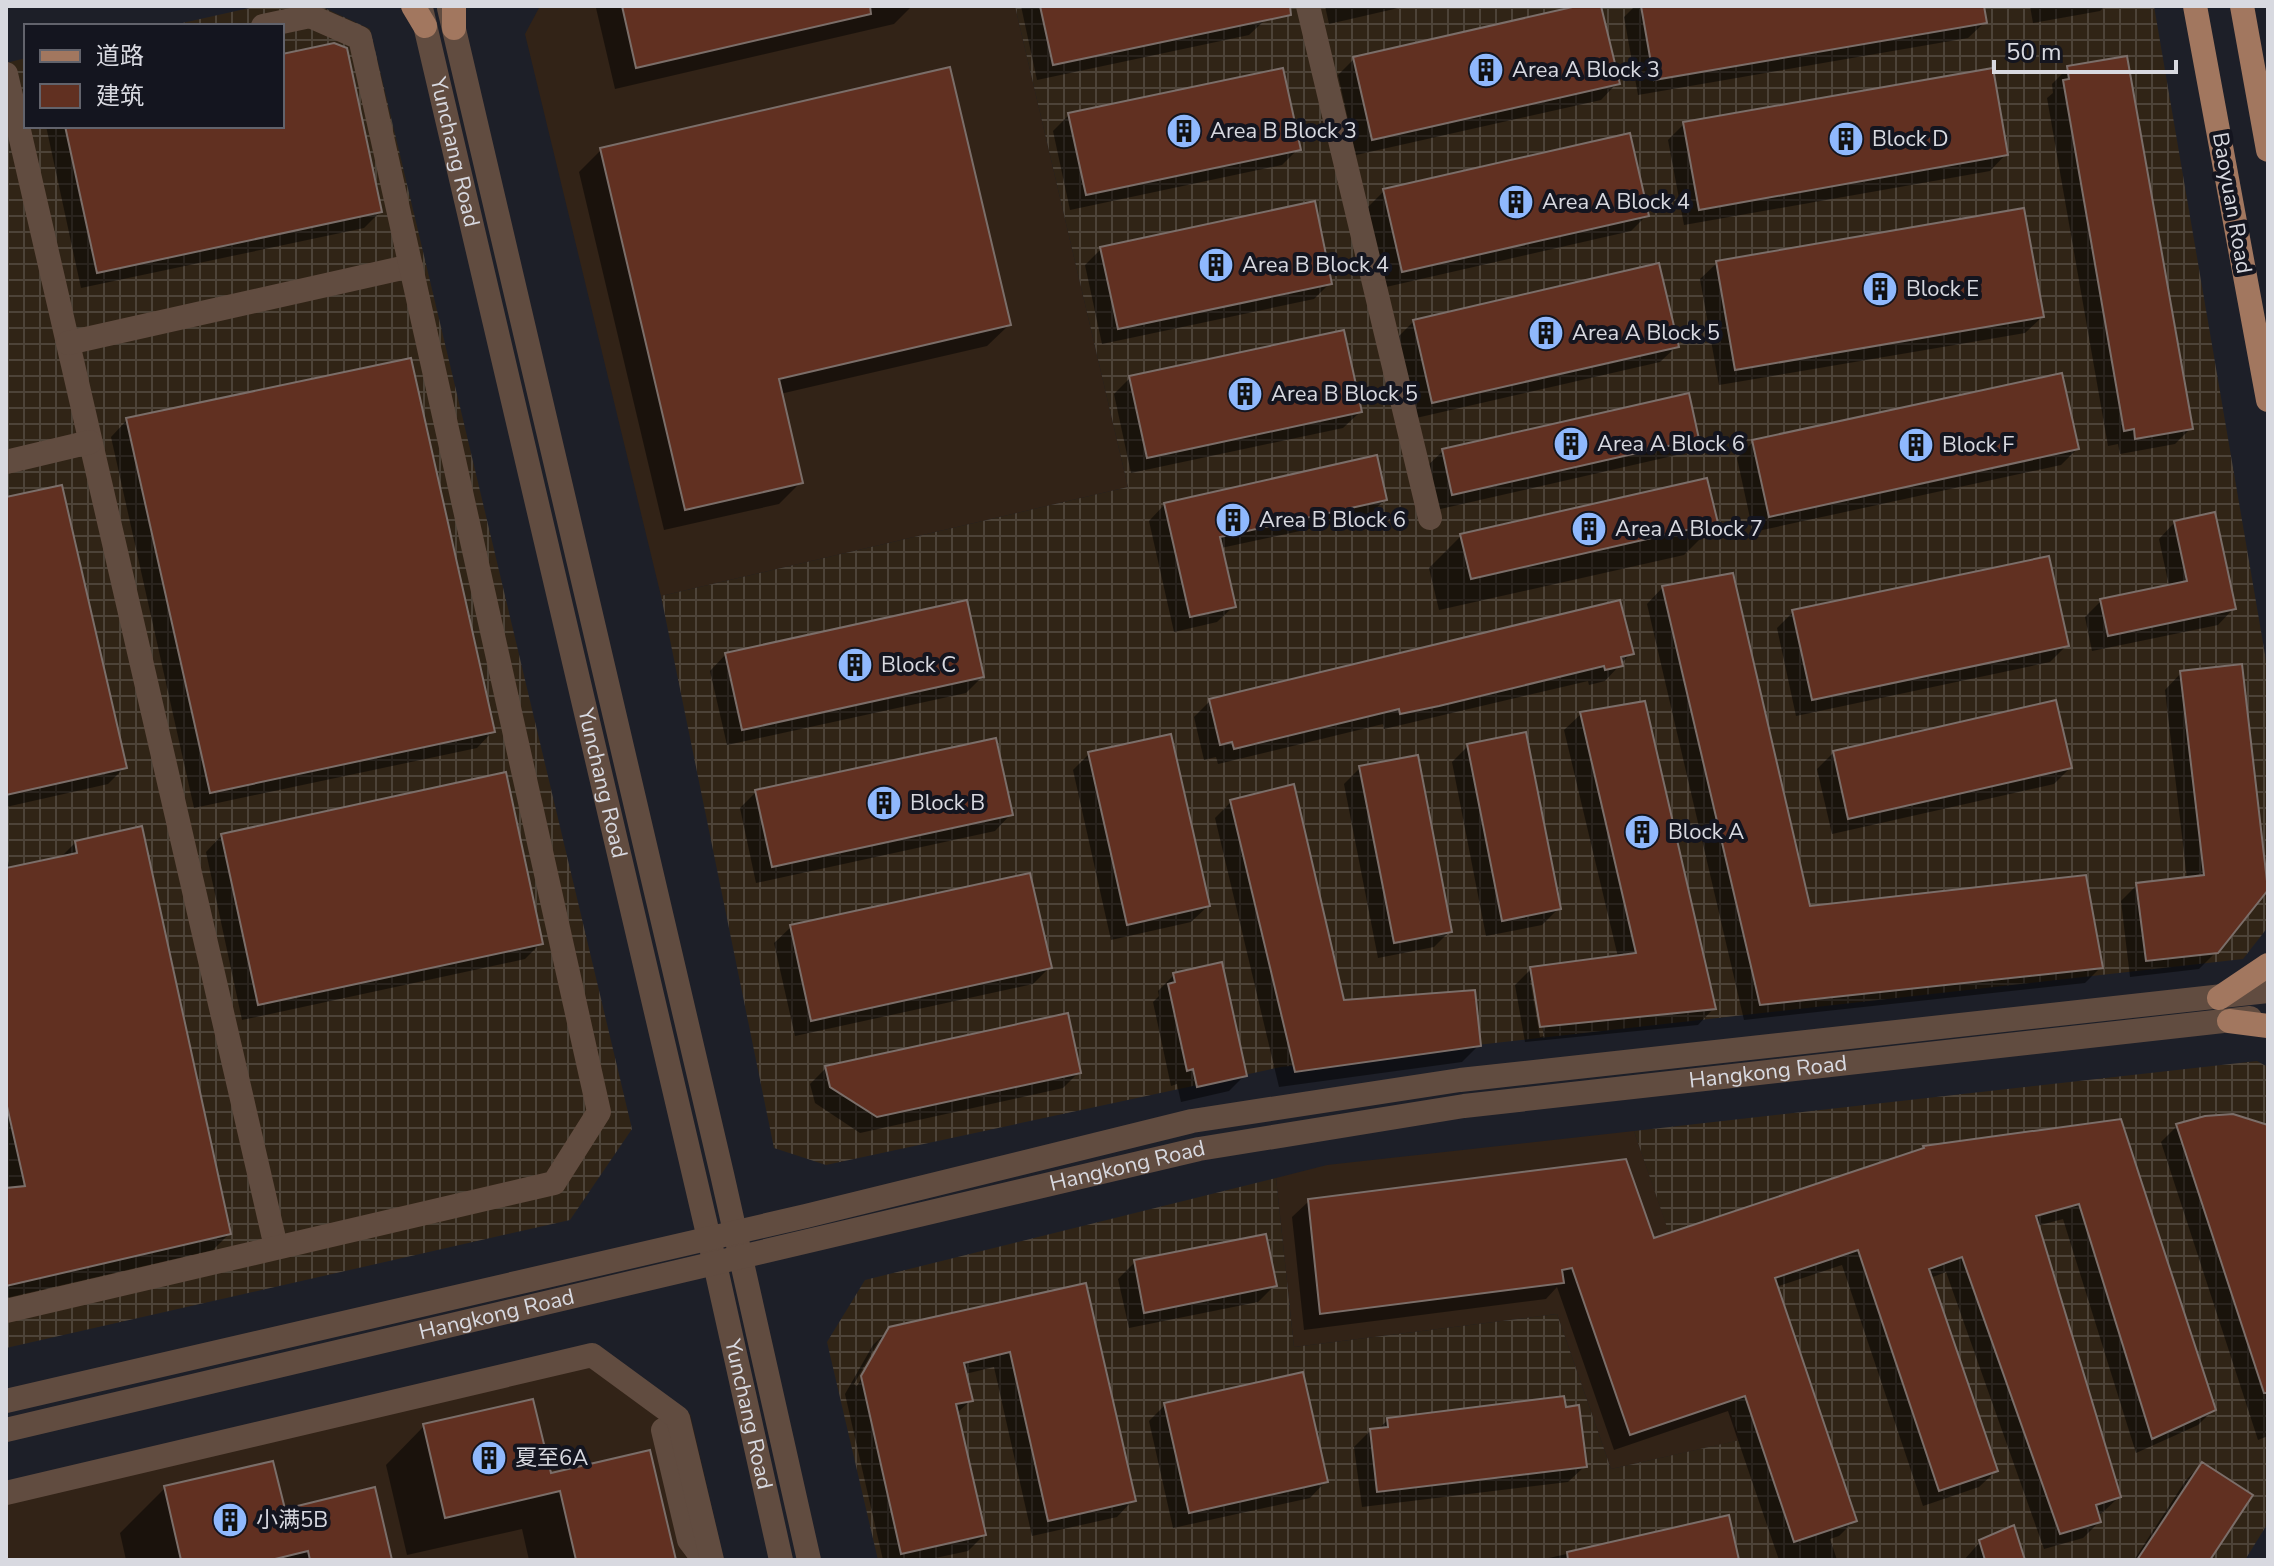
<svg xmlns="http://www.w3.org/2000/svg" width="2274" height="1566" font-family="'Nunito Sans','Noto Sans SC',sans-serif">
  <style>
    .commercial { fill: #322317 }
    .industrial { fill: url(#industrial-grid) }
    .shadow { fill: #0007; fill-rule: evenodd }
    .building { fill: #613021; stroke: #7b6e69; stroke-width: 2 }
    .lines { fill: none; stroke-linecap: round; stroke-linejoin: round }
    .minor { stroke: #614c40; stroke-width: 24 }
    .major { stroke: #a2775f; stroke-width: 24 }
    .labels { text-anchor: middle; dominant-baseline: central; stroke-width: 8; stroke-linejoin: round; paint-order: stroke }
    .poi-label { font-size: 22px; fill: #d8d9e0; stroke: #14151f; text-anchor: start }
    .street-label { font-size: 22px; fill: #d8d9e0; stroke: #14151f }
  </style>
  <defs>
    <pattern id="industrial-grid" width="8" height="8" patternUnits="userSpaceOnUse" patternTransform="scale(2)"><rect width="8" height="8" fill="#302416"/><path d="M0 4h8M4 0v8" fill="none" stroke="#4d4338"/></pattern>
  </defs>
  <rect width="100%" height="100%" fill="#1d1f28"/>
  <!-- commercial -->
  <path class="commercial" d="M540 6H1015L1128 487 661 596 525 34Z
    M1634 1131 1741 1440 1611 1469 1557 1314 1294 1347 1276 1178 1327 1165Z
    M592 1344 690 1414 724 1560H6V1483Z"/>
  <!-- industrial -->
  <path class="industrial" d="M258 6H320L370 29 632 1129 570 1220 6 1348V63L26 58V126H282V26H169Z
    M1015 6H2154L2268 672V927L2243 959 1281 1067 826 1165 774 1148 661 596 1128 487Z
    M2257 1061 2268 1067V1523L2245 1560H878L827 1342 865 1280 1276 1178 1294 1347 1557 1314 1611 1469 1740 1440 1634 1131Z"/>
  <!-- shadow -->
  <path class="shadow" d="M598 6H912L894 24 615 89 596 8Z
    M1021 6H1263L1266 19 1249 35 1037 80Z
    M1325 6H1407L1329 24Z
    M1586 6H1599L1617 83 1601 100 1356 155 1338 75 1354 59Z
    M1635 6H1982L1985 22 1968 38 1638 95 1624 17Z
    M2030 6H2105L2100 11 2033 23Z
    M282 56 380 212 364 228 81 288 46 126H282Z
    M2068 68 2191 428 2175 444 2120 454 2118 444 2108 446 2047 98 2053 93 2052 84Z
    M1069 115 1298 149 1282 165 1070 210 1053 131Z
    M1684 124 2006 154 1990 171 1684 225 1668 140Z
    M601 150 1009 325 987 346 780 394 801 482 779 504 664 530 579 172Z
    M1384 191 1647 215 1631 231 1386 287 1368 207Z
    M1101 249 1330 283 1314 299 1102 344 1085 265Z
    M1717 263 2042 317 2025 333 1719 385 1700 279Z
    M1414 321 1677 346 1660 362 1416 418 1397 338Z
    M1130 378 1360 412 1343 428 1131 473 1114 394Z
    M127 420 493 731 477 748 194 808 111 437Z
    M1697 438 1681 454 1436 510 1426 467 1443 451Z
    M1753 442 2077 449 2061 465 1753 532 1737 458Z
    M6 499 124 768 108 784 6 807Z
    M1385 499 1369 516 1221 548 1234 606 1217 622 1174 632 1149 521 1165 504Z
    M2175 522 2234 608 2218 625 2092 651 2085 617 2101 601 2169 586 2159 539Z
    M1716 523 1684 555 1439 610 1429 568 1461 536Z
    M1663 587 1809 908 2101 967 2085 983 1744 1020 1647 604Z
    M1793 612 2066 646 2050 662 1796 716 1777 628Z
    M1631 653 1605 681 1589 685 1588 681 1384 729 1383 724 1218 764 1216 757 1204 760 1194 717 1210 701Z
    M726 654 982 677 966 693 727 745 710 671Z
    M2181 673 2216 952 2199 969 2130 977 2121 901 2137 885 2187 879 2165 690Z
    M1581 714 1714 1008 1698 1025 1525 1042 1515 985 1531 969 1618 957 1564 730ZM1530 980H1534L1544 1036 1540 1037Z
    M1468 746 1558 909 1542 925 1486 936 1452 762Z
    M1834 752 2070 768 2054 784 1832 834 1817 769Z
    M1089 754 1208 906 1191 922 1111 940 1073 770Z
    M1360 768 1450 931 1434 947 1378 958 1344 784Z
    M756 792 1011 814 995 831 756 883 740 808Z
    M1231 802 1343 1002 1478 1046 1462 1062 1279 1087 1215 818Z
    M222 835 541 943 525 959 242 1020 206 852Z
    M76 842 229 1234 213 1250 6 1298V852L10 870 59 859Z
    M791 927 1050 967 1033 984 795 1036 774 943Z
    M1174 975 1245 1075 1229 1091 1181 1102 1177 1084 1171 1086 1153 1002 1159 996 1158 991Z
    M826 1068 1079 1072 1063 1088 860 1133 815 1103 810 1084Z
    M2120 1122 2214 1409 2198 1425 2136 1453 2063 1219 2037 1226 2119 1497 2102 1513 2097 1515 2099 1522 2083 1538 2044 1549 1946 1272 1930 1278 1996 1471 1979 1487 1923 1506 1842 1265 1776 1287 1855 1520 1839 1536 1830 1539 1837 1560H1779L1728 1411 1614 1450 1557 1287 1546 1299 1304 1330 1292 1217 1309 1201 1653 1240Z
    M2177 1126 2268 1127V1436L2258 1440 2161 1142Z
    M1135 1262 1274 1286 1258 1302 1129 1328 1118 1279Z
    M1085 1285 1133 1500 1117 1517 1032 1536 994 1367 965 1374 971 1400 956 1414 984 1535 968 1551 926 1560H883L845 1394 873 1345 890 1329ZM879 1340H884L857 1386 854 1384Z
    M1165 1405 1326 1481 1310 1498 1173 1528 1149 1421Z
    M1388 1420 1585 1466 1568 1482 1362 1507 1354 1447 1370 1431 1377 1430Z
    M424 1426 549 1476 672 1560H529L522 1529 407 1555 386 1465Z
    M2202 1464 2208 1560H2134L2186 1480Z
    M165 1488 283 1511 390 1560H126L120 1533Z
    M1727 1518 1737 1560H1540Z
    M1980 1542 2023 1560H1964Z"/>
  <!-- building -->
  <path class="building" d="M622 6H870L871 14 636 68Z
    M1040 6H1290L1291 15 1053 65Z
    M1577 6H1601L1620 84 1372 140 1353 57Z
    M1641 6H1984L1987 23 1654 80Z
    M334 43 347 48 382 212 97 273 65 126H282V54Z
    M2127 56 2193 429 2135 439 2134 429 2124 431 2063 80 2069 79 2067 66Z
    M950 67 1011 325 779 379 803 483 685 510 600 148Z
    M1283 68 1301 150 1086 195 1068 113Z
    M1993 68 2008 155 1699 210 1683 122Z
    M1630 133 1649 216 1402 272 1383 189Z
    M1315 201 1332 284 1118 329 1100 247Z
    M2024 208 2044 317 1735 370 1716 261Z
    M1659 263 1679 347 1432 403 1413 320Z
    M1344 330 1362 412 1147 458 1129 376Z
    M411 358 495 732 210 793 126 418Z
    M2062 373 2079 449 1769 517 1752 440Z
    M1689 393 1699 439 1452 495 1442 449Z
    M1377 455 1387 500 1220 537 1236 607 1190 617 1164 503Z
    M1707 478 1718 523 1471 579 1460 534Z
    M62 485 127 768 6 795V497Z
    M2215 512 2236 609 2108 636 2100 599 2187 581 2174 521Z
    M2049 556 2069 646 1812 700 1792 610Z
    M1733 573 1810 906 2086 875 2103 968 1760 1005 1662 586Z
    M967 600 984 677 742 730 725 653Z
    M1620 600 1634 654 1621 657 1623 666 1605 670 1604 666 1439 706 1400 714 1399 709 1234 749 1232 742 1220 745 1209 699Z
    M2242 664 2268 890 2218 953 2146 961 2136 883 2204 875 2180 671Z
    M2056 700 2072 768 1848 819 1833 751Z
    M1645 701 1716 1009 1540 1027 1530 967 1636 953 1580 712Z
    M1526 732 1561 909 1502 921 1467 744Z
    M1171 734 1210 906 1127 925 1088 752Z
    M996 738 1013 815 772 867 755 790Z
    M1418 755 1452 932 1394 943 1359 766Z
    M506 772 543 944 258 1005 221 834Z
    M1294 784 1344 1000 1475 990 1481 1046 1295 1072 1230 800Z
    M142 826 231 1234 6 1286V1188L25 1186 6 1102V868L77 853 75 841Z
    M1030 873 1052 968 811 1021 790 925Z
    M1222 962 1247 1076 1197 1087 1193 1069 1187 1071 1168 984 1175 982 1173 973Z
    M1068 1013 1081 1073 877 1117 830 1087 825 1066Z
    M2233 1114 2268 1125V1393H2264L2176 1124 2205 1116Z
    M2121 1119 2216 1410 2152 1439 2079 1204 2036 1216 2121 1497 2096 1505 2101 1522 2060 1534 1962 1257 1929 1269 1998 1471 1939 1491 1858 1250 1775 1278 1857 1521 1794 1542 1745 1396 1630 1435 1572 1268 1562 1270 1564 1283 1320 1314 1308 1199 1626 1159 1654 1238 1924 1148 1923 1146Z
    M1266 1234 1277 1286 1144 1313 1134 1260Z
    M1086 1283 1136 1501 1048 1521 1010 1352 964 1363 973 1401 956 1404 986 1535 901 1554 861 1376 889 1327Z
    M1303 1372 1328 1482 1189 1513 1164 1403Z
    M1564 1396 1566 1407 1579 1405 1587 1467 1377 1492 1370 1429 1388 1427 1387 1418Z
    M533 1399 551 1473 650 1450 676 1560H576L560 1491 445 1518 423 1424Z
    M273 1461 285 1509 375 1487 392 1560H310L308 1551 271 1560H181L164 1486Z
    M2202 1462 2253 1495 2210 1560H2137Z
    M1729 1515 1739 1560H1568L1567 1552Z
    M2014 1525 2025 1560H1985L1979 1540Z"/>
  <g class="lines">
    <!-- minor -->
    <g class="minor">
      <path d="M1308 6 1430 518"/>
      <path id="s1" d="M421 8 715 1264 781 1560"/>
      <path d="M449 8 722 1174 809 1560"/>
      <path d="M6 74 276 1247"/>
      <path d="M68 343 411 266"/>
      <path d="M6 462 90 442"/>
      <path d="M6 1311 554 1183 599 1112 360 38 310 16 263 26"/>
      <path d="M6 1401 806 1216 1192 1121 1460 1080 2268 991"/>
      <path id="s2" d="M6 1430 1199 1149 1464 1106 2250 1018"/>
      <path d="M663 1430 689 1540 704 1560"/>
      <path d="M6 1493 592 1355 678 1418 712 1560"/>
    </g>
    <!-- major -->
    <path class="major" d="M413 6 425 26
      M2195 6 2268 400
      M2242 6 2268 150
      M454 28V6
      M2219 998 2268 965
      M2229 1021 2268 1026"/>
  </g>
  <!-- icons -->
  <defs>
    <symbol id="building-disc" viewBox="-11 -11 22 22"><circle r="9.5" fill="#8fb8fd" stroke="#14151f"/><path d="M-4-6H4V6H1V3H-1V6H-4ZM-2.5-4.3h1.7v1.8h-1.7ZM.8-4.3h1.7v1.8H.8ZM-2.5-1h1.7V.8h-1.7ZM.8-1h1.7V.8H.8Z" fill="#111"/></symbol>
  </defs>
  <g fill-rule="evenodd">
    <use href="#building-disc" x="1466" y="50" width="40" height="40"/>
    <use href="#building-disc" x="1164" y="111" width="40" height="40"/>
    <use href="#building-disc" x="1826" y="119" width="40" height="40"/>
    <use href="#building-disc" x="1496" y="182" width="40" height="40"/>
    <use href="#building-disc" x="1196" y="245" width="40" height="40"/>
    <use href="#building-disc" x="1860" y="269" width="40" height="40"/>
    <use href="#building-disc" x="1526" y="313" width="40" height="40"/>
    <use href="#building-disc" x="1225" y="374" width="40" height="40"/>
    <use href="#building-disc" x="1551" y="424" width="40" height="40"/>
    <use href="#building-disc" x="1896" y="425" width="40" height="40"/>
    <use href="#building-disc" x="1213" y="500" width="40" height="40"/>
    <use href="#building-disc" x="1569" y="509" width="40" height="40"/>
    <use href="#building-disc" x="835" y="645" width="40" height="40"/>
    <use href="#building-disc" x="864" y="783" width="40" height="40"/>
    <use href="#building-disc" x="1622" y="812" width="40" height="40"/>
    <use href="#building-disc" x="469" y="1438" width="40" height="40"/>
    <use href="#building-disc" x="210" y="1500" width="40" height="40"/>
  </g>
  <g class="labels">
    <!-- poi labels -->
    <g class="poi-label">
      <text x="1512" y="70">Area A Block 3</text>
      <text x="1210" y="131">Area B Block 3</text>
      <text x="1872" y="139">Block D</text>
      <text x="1542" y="202">Area A Block 4</text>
      <text x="1242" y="265">Area B Block 4</text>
      <text x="1906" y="289">Block E</text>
      <text x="1572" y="333">Area A Block 5</text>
      <text x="1271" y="394">Area B Block 5</text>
      <text x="1597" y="444">Area A Block 6</text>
      <text x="1942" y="445">Block F</text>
      <text x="1259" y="520">Area B Block 6</text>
      <text x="1615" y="529">Area A Block 7</text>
      <text x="881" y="665">Block C</text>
      <text x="910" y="803">Block B</text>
      <text x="1668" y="832">Block A</text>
      <text x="515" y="1458">夏至6A</text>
      <text x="256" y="1520">小满5B</text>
    </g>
    <!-- street labels -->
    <g class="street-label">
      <text stroke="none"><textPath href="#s1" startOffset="148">Yunchang Road</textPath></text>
      <text transform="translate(2232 203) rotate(80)">Baoyuan Road</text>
      <text stroke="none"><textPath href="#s1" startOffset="796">Yunchang Road</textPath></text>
      <text stroke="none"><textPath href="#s2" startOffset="1800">Hangkong Road</textPath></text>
      <text stroke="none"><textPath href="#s2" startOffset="1152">Hangkong Road</textPath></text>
      <text stroke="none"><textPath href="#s2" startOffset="504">Hangkong Road</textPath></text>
      <text stroke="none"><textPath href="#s1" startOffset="1444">Yunchang Road</textPath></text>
    </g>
  </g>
  <!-- border -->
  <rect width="2274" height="1566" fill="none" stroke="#d8d9e0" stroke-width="16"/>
  <!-- legend -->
  <rect x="24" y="24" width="260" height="104" fill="#14151f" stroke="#62636c" stroke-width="2"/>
  <rect x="40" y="50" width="40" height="12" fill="#a2775f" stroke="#62636c" stroke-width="2"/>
  <text x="96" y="64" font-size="24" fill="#d8d9e0">道路</text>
  <rect x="40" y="84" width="40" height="24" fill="#613021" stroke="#62636c" stroke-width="2"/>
  <text x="96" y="104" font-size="24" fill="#d8d9e0">建筑</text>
  <!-- scale -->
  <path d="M1994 60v12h182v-12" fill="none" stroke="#d8d9e0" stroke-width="4"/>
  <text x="2006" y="60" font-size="24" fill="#d8d9e0" stroke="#14151f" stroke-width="6" paint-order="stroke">50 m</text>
</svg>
